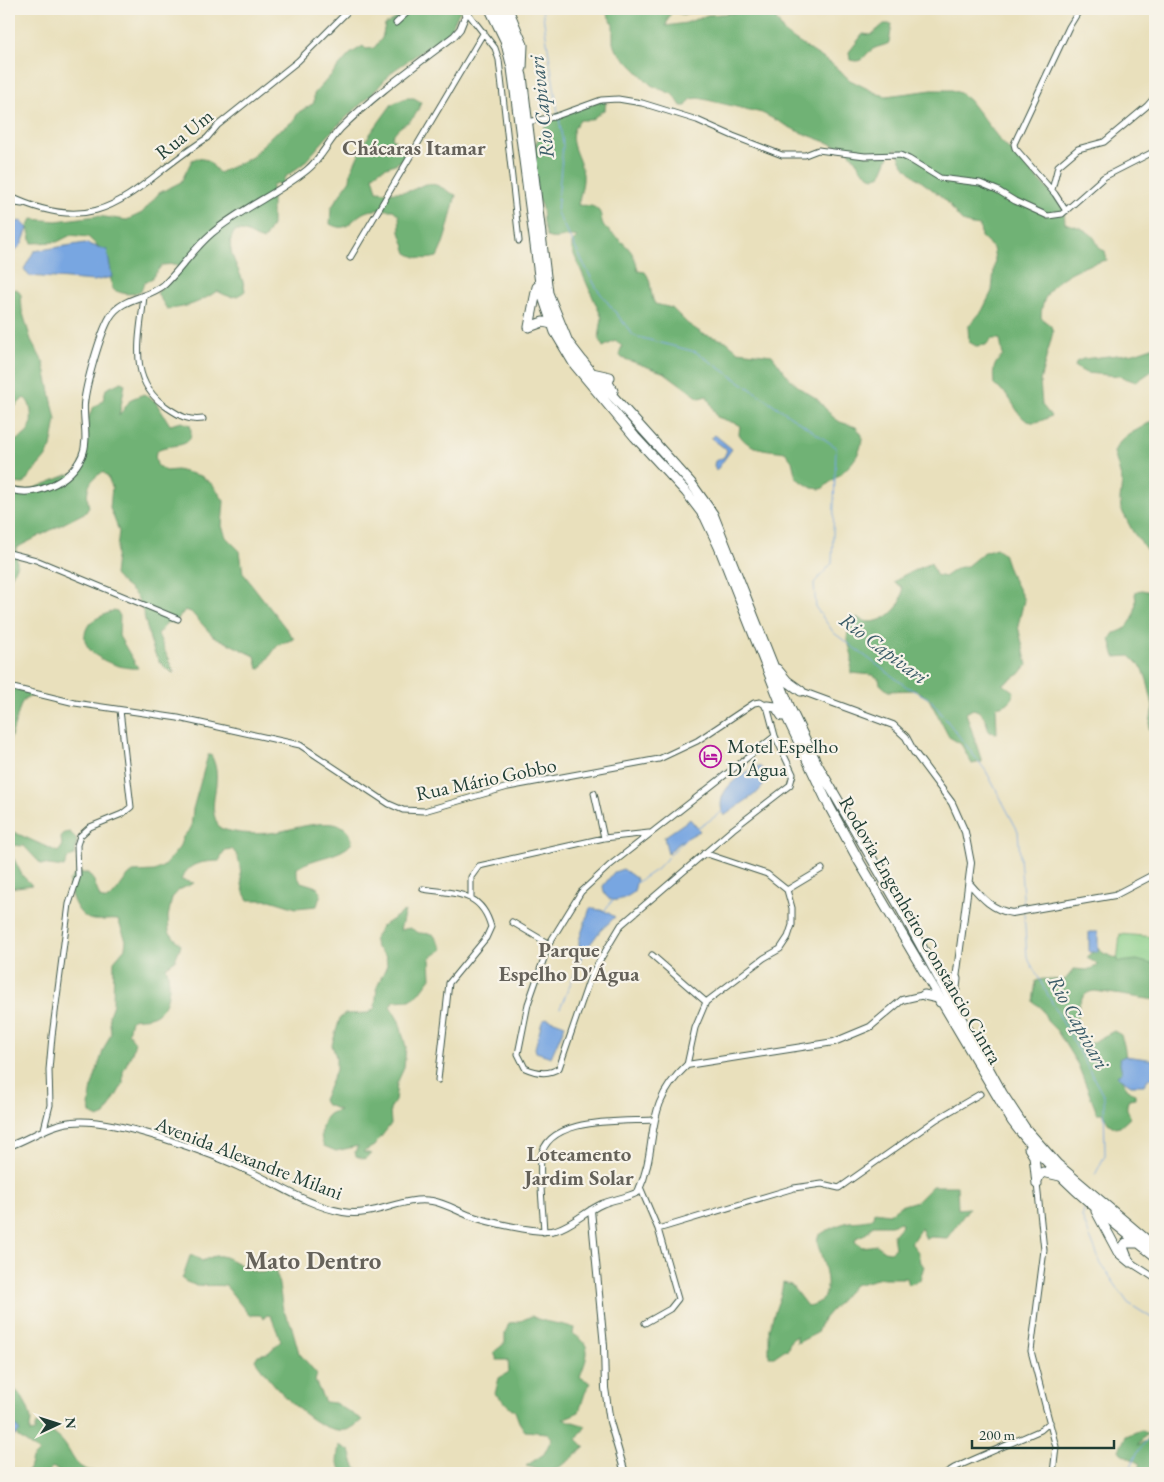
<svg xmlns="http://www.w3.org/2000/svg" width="1164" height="1482" font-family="'EB Garamond',serif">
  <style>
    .green { fill: #8acf89; stroke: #54865e }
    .forest { fill: #6fb275; stroke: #477854; fill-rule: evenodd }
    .water { fill: #78a6e1; stroke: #4c728a }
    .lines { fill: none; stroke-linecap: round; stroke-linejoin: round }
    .stream { stroke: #78a6e1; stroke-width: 1 }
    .minor-casing { stroke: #3d5548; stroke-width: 7 }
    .tertiary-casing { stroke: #3d5548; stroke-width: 8 }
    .motorway-casing { stroke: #3d5548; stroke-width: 11 }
    .minor { stroke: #fff; stroke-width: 5 }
    .tertiary { stroke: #fff; stroke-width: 6 }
    .motorway { stroke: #fff; stroke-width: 9 }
    .labels { text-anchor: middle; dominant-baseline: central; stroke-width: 4.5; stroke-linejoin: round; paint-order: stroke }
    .street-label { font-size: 20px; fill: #1f3d34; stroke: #f7f3e8 }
    .poi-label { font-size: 20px; fill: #1f3d34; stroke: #f7f3e8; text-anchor: start }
    .water-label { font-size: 21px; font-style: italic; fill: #3a5c68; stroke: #f7f3e8 }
    .neighbourhood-label { font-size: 21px; font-weight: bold; fill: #65625a; stroke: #f7f3e8 }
    .district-label { font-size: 25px; font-weight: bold; fill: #65625a; stroke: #f7f3e8 }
  </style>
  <rect width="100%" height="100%" fill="#f7f3e8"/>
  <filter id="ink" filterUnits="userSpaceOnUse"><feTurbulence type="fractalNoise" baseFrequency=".02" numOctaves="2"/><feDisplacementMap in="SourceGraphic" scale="10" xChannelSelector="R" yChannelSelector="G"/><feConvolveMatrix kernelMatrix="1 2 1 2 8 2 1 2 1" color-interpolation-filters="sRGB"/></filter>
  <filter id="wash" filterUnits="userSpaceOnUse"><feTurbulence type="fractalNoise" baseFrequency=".0096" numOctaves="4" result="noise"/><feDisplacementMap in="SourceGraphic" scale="20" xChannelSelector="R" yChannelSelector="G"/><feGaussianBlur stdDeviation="1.12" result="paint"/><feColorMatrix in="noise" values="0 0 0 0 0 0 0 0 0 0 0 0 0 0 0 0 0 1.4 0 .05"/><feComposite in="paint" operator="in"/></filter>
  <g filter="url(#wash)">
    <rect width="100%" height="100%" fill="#e9e0bc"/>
    <!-- green -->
    <path class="green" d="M1120 934 1155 937V966L1117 963Z"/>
    <!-- forest -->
    <path class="forest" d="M418 9H461L448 33 393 71 372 94 335 128 303 164 284 178 283 185 276 183 272 186V225L264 240C253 238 249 230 235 231 221 250 243 270 245 291 234 300 229 297 217 291 201 302 187 308 167 309L157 293 178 268 176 264 162 265 151 279 144 283 141 291C131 296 122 294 112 289L109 262 100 248 88 237 71 235 57 242 32 243 28 227 32 219 56 221 97 216 127 220 142 213 159 193 181 182 192 160 197 158 208 160 219 173 252 157 272 135 292 122 299 112 314 103V94L350 54 363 46 366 49 374 48 382 38 385 25 406 12Z
      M604 9H694C687 15 683 16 674 11L669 16 666 26 686 23 707 15 734 13 742 9H770L784 32 790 37 832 64 850 80 878 94 886 96 932 90H952L960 93 969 100 1000 140 1060 202 1064 210 1065 223C1075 226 1088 229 1095 239 1098 245 1099 249 1105 251L1107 260C1077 267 1041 281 1041 318L1051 326 1053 332 1040 381 1042 405 1051 416C1022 433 1020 411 1006 394 1003 391 998 388 994 385 993 372 992 364 1003 356L1000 339H991L986 345 976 346 969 342 968 327 982 311 992 291 995 259 993 248 981 237 980 226C973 225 966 225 961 220 956 216 953 209 949 204 932 185 901 175 897 148L889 156 881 175 873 178 862 170 848 150 797 131 762 113 699 98 691 99 686 106H681L674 95 651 85 615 49 613 43V24Z
      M884 24H892L889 43C884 46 878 46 873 49 863 55 864 64 850 60L849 52 863 34 871 35Z
      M406 98H414L421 102C413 128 402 119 392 137L397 144 404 148 406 157C396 167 382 165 373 176L377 191C386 192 399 193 409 191 417 189 422 183 431 184 441 185 447 192 456 195 450 216 447 238 437 257 425 260 418 259 407 253L400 232 399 215 393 210C385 210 373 209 365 212 350 219 349 234 330 224L331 208 350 180 351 171 365 141 392 104Z
      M601 100 606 102 605 109 591 120H580C563 139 579 152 583 174 584 183 580 195 578 205 584 206 591 204 597 209 603 214 600 221 604 226 620 243 634 245 638 271L645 272C653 282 649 294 655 304L672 308 688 324 703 334 726 341 738 351 772 355 789 378 801 389 816 398 833 417 840 422 856 427 862 435C863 461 840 473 822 489L812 488 796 478 792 461 785 452C768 449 749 451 739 434L740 425 717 417 707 396 699 398 665 373 622 358 619 354 622 346 615 341 603 347 599 338 602 318 572 250V243L577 237C567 233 558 242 547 237L543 223 542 208 534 188 532 175 536 142 544 133 545 121 571 108 578 109Z
      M17 289 21 295 22 310 31 340 44 364 56 420 51 447 45 458 29 476 24 484 9 483V444C26 435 33 433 31 412 30 406 29 401 24 398L9 412V290Z
      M1155 346V372L1152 371 1136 382 1119 376 1086 373 1075 367 1076 362 1083 359 1134 353Z
      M121 382 125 384 119 416 131 399 144 394 155 401 170 425 182 422 190 425C196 450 174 443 159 449L155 455 157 465 165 471 177 470 201 476 213 485 224 501 222 526 226 537 240 551 243 573 294 639 278 645 261 668 258 669 255 656 213 636 191 612 185 610 175 623 168 622 158 634 174 673C147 663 150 622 138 599 132 589 121 584 114 575L119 531 110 508 112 487 108 477 103 472C88 480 85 491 89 507L86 512 16 548 17 564 9 582V492L30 490 67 475 77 473 87 446 88 419 92 409 103 400 106 389Z
      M1155 418V561L1133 532 1121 509 1120 500 1122 481 1114 452C1121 433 1141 431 1155 418Z
      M996 548 1003 553 1009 571 1024 600 1018 626 1027 665 1020 674 1003 684 1014 692C1011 703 1007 705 996 707L997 733 989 732C986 721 985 712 973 709L966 713 982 762 972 764 961 744 949 737 929 699 916 690 888 691 880 684 879 679 873 675 851 673C850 668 853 661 852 656 847 635 843 637 857 617 874 632 907 609 902 587L894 582 904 575 931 563 936 575 944 577 957 568 967 566 984 552Z
      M1142 590 1155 593V734L1153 735 1149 729 1153 706 1147 680 1143 669 1130 656 1115 657 1110 639 1114 633C1132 630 1138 610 1135 594L1137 591Z
      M114 610 117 611 120 616 119 636 138 668C116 670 69 651 90 623 95 618 107 614 114 610Z
      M9 686 33 694V696L25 698 21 704 9 743Z
      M208 755H211C226 783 203 804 220 828 237 835 264 835 282 831 300 827 351 811 352 843 341 857 313 857 297 868V876L301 882 317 887 321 893 317 906 296 908 270 900H248C237 886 245 860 232 849L225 850 219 861C201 862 189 862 181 880L194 883 179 890 172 898 168 917 169 932 181 945 175 960 166 967C172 983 170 1013 149 1017 142 1019 136 1017 131 1020L128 1033 135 1042 132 1053 123 1071V1084L105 1115 98 1118 92 1115 89 1106 92 1086 103 1051 111 1033 109 1015 113 1004 114 961 125 948 126 940 118 920C110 919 102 921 93 920 78 918 69 895 69 881L76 873H88L94 881 100 898 106 900C119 894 121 880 133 872L155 871 164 866 179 848 183 837 191 828 193 809Z
      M9 830 58 852 62 847 61 838 64 833 70 832 77 840 75 855 68 858 64 867 41 864 24 846 9 845Z
      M9 855 14 859 22 875 32 885 9 888Z
      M405 911 400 930 410 928 419 933 433 934 443 949 430 958 431 978 419 994 410 1000 394 1001 390 1006 399 1021 406 1047 404 1068 397 1083 395 1101 390 1109 391 1124 374 1146 363 1152 372 1154 364 1159 356 1156 355 1152 358 1146 336 1151 324 1146C319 1139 321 1121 328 1115 331 1112 335 1112 339 1110L325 1104 323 1100 336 1070V1057L332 1045 340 1018 345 1014 368 1013 375 1008 377 987 387 965 386 957 376 947 374 939 382 926Z
      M1097 946 1103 953 1118 959 1119 962 1137 960 1155 965V1000L1095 991C1073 992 1075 1027 1080 1043L1087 1045 1114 1031 1121 1035C1127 1052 1127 1063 1122 1080L1127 1088 1135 1094V1098L1129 1099C1124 1111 1129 1109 1130 1118L1120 1127 1115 1128 1108 1123 1103 1113H1097L1078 1065 1057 1031 1048 1022 1041 1007 1033 1002 1036 981 1043 979 1065 980 1074 969 1087 970 1097 966 1096 963 1087 958Z
      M932 1186H957L958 1209 969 1208 947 1238 931 1237 926 1239 921 1228 911 1243 918 1252 920 1263 924 1266 920 1280 908 1285 906 1278H881L854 1285 821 1322 817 1333 797 1343V1336L790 1341 788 1349 784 1350 774 1357H769V1328L781 1294 783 1283 791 1285 807 1306C841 1302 823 1263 817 1242L818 1236C828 1229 837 1225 849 1222 857 1221 866 1222 873 1217L874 1212 889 1214 900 1206 917 1201ZM901 1222 902 1225 893 1235 895 1248 890 1252 884 1251 877 1245 862 1247 855 1242 856 1238 867 1233 873 1225H891Z
      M193 1255 202 1261C209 1258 214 1255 221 1256 237 1259 263 1286 273 1264L278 1279 283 1310 291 1324 299 1353 317 1374 315 1381 325 1402 335 1403 362 1420C357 1424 352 1429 346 1430 314 1435 271 1383 255 1360L258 1355 268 1353 281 1341 271 1316 267 1315 263 1318 260 1315H249L226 1286C211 1284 194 1289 182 1279L190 1256Z
      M532 1316C545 1324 560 1322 574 1328L573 1334C595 1345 586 1359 580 1377L591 1383 586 1390 579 1412 563 1419 586 1426 577 1439 585 1447C574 1457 556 1473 540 1473L541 1470 526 1466 544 1454 552 1438 547 1433 525 1431 519 1422 515 1411C507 1406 503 1399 495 1394L499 1378 509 1372 508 1360H497L494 1352 505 1343V1334L509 1323 518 1322Z
      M9 1387C20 1389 30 1409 31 1420 31 1425 29 1428 30 1433L35 1432V1427L37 1424C48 1430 59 1435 66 1446 76 1462 77 1471 101 1472 104 1472 108 1469 112 1469V1473H63L52 1467 48 1473H25L29 1469 32 1459 39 1452 18 1437 11 1415Z
      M1141 1430 1147 1434 1137 1445 1155 1437V1473H1136L1140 1464 1121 1453 1119 1450 1126 1436Z
      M339 1445 350 1451C354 1460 352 1469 363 1473H343L337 1461Z"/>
    <!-- water -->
    <path class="water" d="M21 221 28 228 22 244 9 257V223Z
      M85 243 107 250 112 277 94 281 29 276 24 269 34 251Z
      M715 435 732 449 716 471 714 465 715 461 724 457 727 450 711 438Z
      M759 766 771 776 758 792 724 816C712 793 739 774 759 766Z
      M690 819 700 831 678 843 668 854 664 837Z
      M623 869 637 879 634 892C622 901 605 907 603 886L614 872Z
      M590 908 605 911 615 917 600 931 579 959V940Z
      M1089 932H1098V952H1089Z
      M546 1018 565 1025 551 1057 536 1052 535 1048 542 1022Z
      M1125 1056 1155 1060V1078H1149L1144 1085H1131L1117 1076 1122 1072 1119 1059Z
      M9 1419 20 1431 9 1441Z"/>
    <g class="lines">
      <!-- stream -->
      <path class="stream" d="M542 9 558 113
        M559 117 563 145 557 213 597 289 634 336 696 352 836 447 832 563 814 583 816 608 834 633 907 687 930 699 986 771 1018 831 1024 909
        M697 829 723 811
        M636 883 657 869 685 839
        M604 911 613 900
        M1024 913 1027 957 1104 1097 1105 1155 1095 1175
        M560 1008 583 954
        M1083 1204 1082 1217 1101 1264 1128 1303 1155 1320
        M1128 1473 1138 1451 1155 1430"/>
    </g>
  </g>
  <g filter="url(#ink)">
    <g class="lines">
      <defs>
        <path id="minor" d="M467 12 495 48 499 60 519 241
          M396 23 411 9
          M527 122 554 117 601 100 618 99 642 103 697 120 733 136 782 155H805L818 150 865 156 900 155 909 159 940 178 980 183 997 190 1015 201 1048 216 1062 214 1104 177 1155 151
          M1052 190 1058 166 1078 149 1104 142 1147 106 1154 98 1155 81
          M9 196C106 243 132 185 207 138L218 125 298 61 350 9
          M9 202 22 204
          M1066 211 1055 194 1015 148 1014 144 1069 27 1080 9
          M350 258 484 32
          M144 296C140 337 126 381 168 408 180 416 188 421 203 419
          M9 553 36 560 178 619
          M9 687 75 703 178 718 300 745 389 804 403 810 424 811 508 787 659 759 697 741 754 703 760 702 767 706 775 736 793 774 790 785 733 829 621 925 591 975 559 1068C549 1075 536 1073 525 1068L518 1054 528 1004 549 944 581 892 609 866 775 736
          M594 793 604 838
          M423 889C455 894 481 890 491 927L486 938 449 983 438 1080
          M787 890 822 869
          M471 897V877L479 866 604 838 649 833
          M512 922 549 944
          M652 955 706 1002
          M687 1065 695 1028 706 1002 764 958 780 949 788 937 792 925V908L787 890 767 874 704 853
          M44 1129 50 1105 49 1070 52 1036 69 904 78 876 77 845 80 836 90 827 122 814 131 807 120 710
          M1037 1184 1044 1250 1031 1351 1056 1447 1053 1473
          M640 1187 658 1229 678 1299 670 1309 645 1323
          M658 1229 794 1188 822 1184 839 1188 937 1119 980 1094
          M544 1232C543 1208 539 1182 541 1158 546 1116 623 1122 653 1120
          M946 1473 954 1468 1041 1430 1050 1422"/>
        <path id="tertiary" d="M483 9H484
          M9 489C35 498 70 482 82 456 89 440 83 421 84 404 86 384 100 334 110 317 122 297 147 299 164 285 181 269 194 248 212 233 242 208 277 194 307 170 321 159 328 142 340 129 374 95 415 66 454 36L460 29 468 9
          M801 691 893 725 906 737 914 752 952 803 965 832 971 863 956 979
          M969 883C982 898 992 910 1012 913L1115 895 1155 874
          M9 1146C30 1139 49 1124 72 1122 114 1117 214 1154 253 1173 282 1187 310 1206 343 1212 374 1218 402 1196 432 1201 444 1203 456 1210 468 1215 484 1221 541 1235 556 1230 573 1225 586 1211 602 1204 614 1199 627 1198 638 1192 661 1143 640 1109 687 1065L834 1042 870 1027 902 1000 924 995
          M591 1210 604 1346 605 1388 610 1422 625 1473
          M1130 1262 1155 1278"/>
        <path id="motorway" d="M490 9 505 40 512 68 541 291 555 332 574 364 635 437 686 492 705 517 719 547 783 709 829 806 860 863 1012 1121C1051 1174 1105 1216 1155 1256
          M499 9 513 41 522 76 548 293 568 342 592 373 691 483 713 514 790 708 817 764 901 909 1002 1093 1025 1128 1057 1164 1155 1247
          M508 9 523 45 522 68
          M529 327 537 287
          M529 327 543 322 552 324
          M592 373 610 377 608 383 613 391
          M777 669 787 681 801 691
          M767 706 776 707 782 716
          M956 979 954 997 957 1003
          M924 995 938 998 940 1002
          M1029 1148 1034 1156 1037 1184
          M1037 1181 1039 1176 1043 1172 1060 1176
          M1096 1211 1118 1252 1130 1262
          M1128 1260 1123 1247 1126 1243H1138"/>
      </defs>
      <!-- minor casing -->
      <use href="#minor" class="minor-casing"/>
      <!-- tertiary casing -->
      <use href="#tertiary" class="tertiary-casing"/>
      <!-- motorway casing -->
      <use href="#motorway" class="motorway-casing"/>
      <!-- minor -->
      <use href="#minor" class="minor"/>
      <!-- tertiary -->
      <use href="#tertiary" class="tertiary"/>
      <!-- motorway -->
      <use href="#motorway" class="motorway"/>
    </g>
  </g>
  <!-- icons -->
  <defs>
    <symbol id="hotel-ring" viewBox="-11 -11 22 22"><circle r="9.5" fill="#f7f3e8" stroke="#b5179e" stroke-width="1.5"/><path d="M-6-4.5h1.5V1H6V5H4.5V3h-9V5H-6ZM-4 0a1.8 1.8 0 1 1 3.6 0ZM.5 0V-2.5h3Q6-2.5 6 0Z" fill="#b5179e"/></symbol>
  </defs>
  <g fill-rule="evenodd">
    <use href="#hotel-ring" x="698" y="744" width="25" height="25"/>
  </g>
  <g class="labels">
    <!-- street labels -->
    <g class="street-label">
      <text transform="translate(184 134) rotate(-39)">Rua Um</text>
      <text transform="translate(486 779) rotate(-12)">Rua Mário Gobbo</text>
      <text transform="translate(921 930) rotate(60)">Rodovia Engenheiro Constancio Cintra</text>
      <text transform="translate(249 1158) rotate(21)">Avenida Alexandre Milani</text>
    </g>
    <!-- poi labels -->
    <g class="poi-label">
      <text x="727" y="746">Motel Espelho<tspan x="727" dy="23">D'Água</tspan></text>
    </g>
    <!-- water labels -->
    <g class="water-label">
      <text transform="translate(541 107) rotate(-96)">Rio Capivari</text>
      <text transform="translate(884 648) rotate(37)">Rio Capivari</text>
      <text transform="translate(1079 1022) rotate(61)">Rio Capivari</text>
    </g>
    <!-- neighbourhood labels -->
    <g class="neighbourhood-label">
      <text x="414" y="147">Chácaras Itamar</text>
      <text x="569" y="949">Parque<tspan x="569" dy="24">Espelho D'Água</tspan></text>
      <text x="579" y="1153">Loteamento<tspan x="579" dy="24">Jardim Solar</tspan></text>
    </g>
    <!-- district labels -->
    <g class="district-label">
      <text x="313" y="1260">Mato Dentro</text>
    </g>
  </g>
  <!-- margin -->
  <rect width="1164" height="1482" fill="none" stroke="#f7f3e8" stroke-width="30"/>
  <!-- north arrow -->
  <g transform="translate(58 1424) rotate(86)" stroke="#f7f3e8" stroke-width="4" paint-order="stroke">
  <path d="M0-4L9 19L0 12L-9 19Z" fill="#1f3d34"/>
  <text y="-8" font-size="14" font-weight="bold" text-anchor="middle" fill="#1f3d34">N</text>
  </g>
  <!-- scale -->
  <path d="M972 1440v8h142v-8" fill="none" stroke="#1f3d34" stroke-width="2.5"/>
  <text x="979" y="1440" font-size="15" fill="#1f3d34" stroke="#f7f3e8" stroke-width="4" paint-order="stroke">200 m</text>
</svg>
